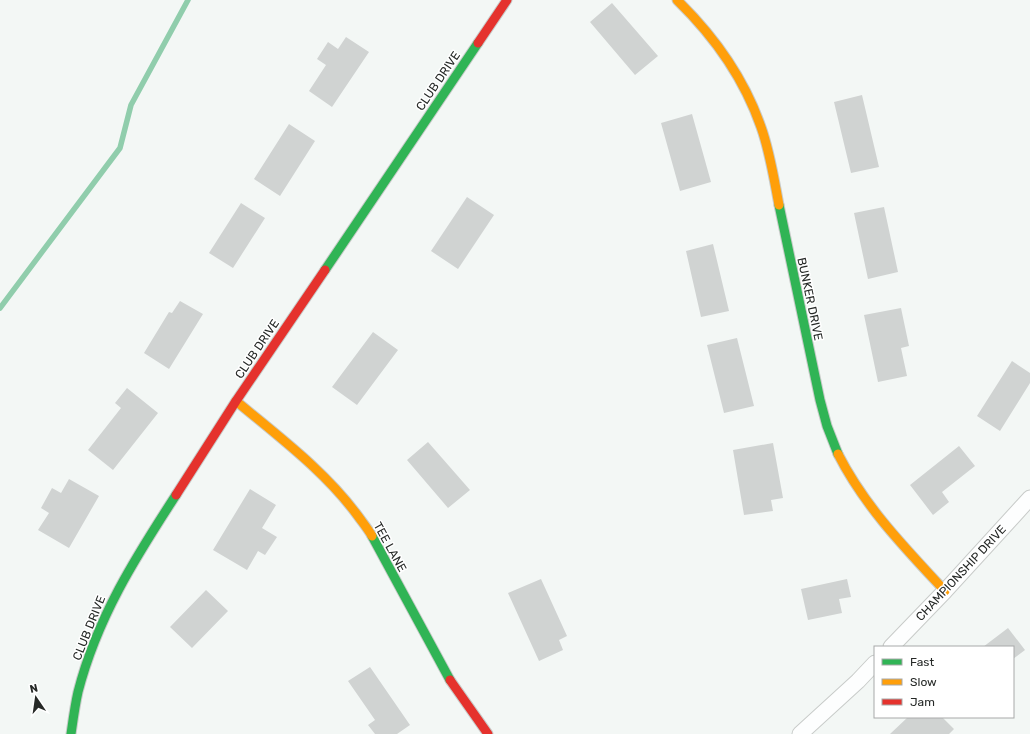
<svg xmlns="http://www.w3.org/2000/svg" width="1030" height="734" font-family="Rubik,sans-serif">
  <style>
    .lines { fill: none; stroke-linecap: round; stroke-linejoin: round }
    .stream { stroke: #90cdac; stroke-width: 5.5 }
    .building { fill: #d0d3d2 }
    .street-casing { stroke: #c8cbc9; stroke-width: 17 }
    .fast-casing { stroke: #c8cbc9; stroke-width: 11 }
    .slow-casing { stroke: #c8cbc9; stroke-width: 11 }
    .jam-casing { stroke: #c8cbc9; stroke-width: 11 }
    .street { stroke: #fdfefe; stroke-width: 15 }
    .fast { stroke: #30b455; stroke-width: 9 }
    .slow { stroke: #ff9f0a; stroke-width: 9 }
    .jam { stroke: #e5322d; stroke-width: 9 }
    .labels { text-anchor: middle; dominant-baseline: central; stroke-width: 3; stroke-linejoin: round; paint-order: stroke }
    .street-label { font-size: 12px; fill: #262927; stroke: #fff }
  </style>
  <rect width="100%" height="100%" fill="#f3f7f5"/>
  <g class="lines">
    <!-- stream -->
    <path class="stream" d="M0 308 120 148 131 105 188 0"/>
  </g>
  <!-- building -->
  <path class="building" d="M612 3 658 56 635 75 590 22Z
    M346 37 369 52 332 107 309 91 326 65 317 59 328 42 338 49Z
    M862 95 879 167 851 173 834 102Z
    M692 114 711 182 680 191 661 123Z
    M289 124 315 141 280 196 254 179Z
    M467 197 494 215 458 269 431 251Z
    M241 203 265 218 233 268 209 253Z
    M884 207 898 272 868 279 854 213Z
    M713 244 729 311 701 317 686 251Z
    M180 301 203 314 169 369 144 353 169 312 172 313Z
    M901 308 909 346 901 348 907 376 878 382 864 315Z
    M373 332 398 350 357 405 332 387Z
    M737 338 754 406 724 413 707 345Z
    M1012 361 1030 373V383L1000 431 977 416Z
    M127 388 158 413 113 470 88 450 121 408 115 403Z
    M428 442 470 490 448 508 407 460Z
    M773 443 783 498 771 500 773 511 744 515 733 450Z
    M959 446 975 466 942 492 949 502 933 515 910 485Z
    M69 479 99 496 69 548 38 530 49 513 41 508 52 488 61 493Z
    M250 489 276 505 262 528 277 537 265 555 258 551 247 570 213 550Z
    M541 579 567 636 559 640 563 650 539 661 508 593Z
    M847 579 851 597 839 599 842 613 808 620 801 589Z
    M206 590 228 611 192 648 170 627Z
    M1008 628 1025 650 1013 659V647H983Z
    M370 667 410 725 397 734H375L368 725 375 720 348 681Z
    M908 717H942L954 729 949 734H890Z"/>
  <g class="lines">
    <defs>
      <path id="street" d="M891 647 945 591 1030 498
        M800 734 858 681 875 663"/>
      <path id="fast" d="M779 205 820 400 827 426 838 454
        M325 270 478 43
        M372 536 450 680
        M71 734C73 720 75 705 78 692 97 618 135 558 176 495"/>
      <path id="slow" d="M677 0C714 36 744 78 761 127 770 152 774 179 779 205
        M236 401C279 437 325 471 358 516 363 523 368 529 372 536
        M838 454C865 507 905 548 945 591"/>
      <path id="jam" d="M478 43 507 0
        M176 495 236 401 325 270
        M450 680 488 734"/>
    </defs>
    <!-- street casing -->
    <use href="#street" class="street-casing"/>
    <!-- fast casing -->
    <use href="#fast" class="fast-casing"/>
    <!-- slow casing -->
    <use href="#slow" class="slow-casing"/>
    <!-- jam casing -->
    <use href="#jam" class="jam-casing"/>
    <!-- street -->
    <use href="#street" class="street"/>
    <!-- fast -->
    <use href="#fast" class="fast"/>
    <!-- slow -->
    <use href="#slow" class="slow"/>
    <!-- jam -->
    <use href="#jam" class="jam"/>
  </g>
  <g class="labels">
    <!-- street labels -->
    <g class="street-label">
      <text transform="translate(438 81) rotate(-56)">CLUB DRIVE</text>
      <text transform="translate(810 299) rotate(78)">BUNKER DRIVE</text>
      <text transform="translate(257 349) rotate(-56)">CLUB DRIVE</text>
      <text transform="translate(390 547) rotate(61)">TEE LANE</text>
      <text transform="translate(961 573) rotate(-47)">CHAMPIONSHIP DRIVE</text>
      <text transform="translate(89 628) rotate(-68)">CLUB DRIVE</text>
    </g>
  </g>
  <!-- legend -->
  <rect x="874" y="646" width="140" height="72" fill="#ffffff" stroke="#a8a9a9"/>
  <rect x="882" y="659" width="20" height="6" fill="#30b455" stroke="#a8a9a9"/>
  <text x="910" y="666" font-size="12" fill="#262927">Fast</text>
  <rect x="882" y="679" width="20" height="6" fill="#ff9f0a" stroke="#a8a9a9"/>
  <text x="910" y="686" font-size="12" fill="#262927">Slow</text>
  <rect x="882" y="699" width="20" height="6" fill="#e5322d" stroke="#a8a9a9"/>
  <text x="910" y="706" font-size="12" fill="#262927">Jam</text>
  <!-- north arrow -->
  <g transform="translate(36 698) rotate(347)" stroke="#ffffff" stroke-width="3" paint-order="stroke">
  <path d="M0-3L7 15L0 10L-7 15Z" fill="#262927"/>
  <text y="-6" font-size="11" font-weight="bold" text-anchor="middle" fill="#262927">N</text>
  </g>
</svg>
